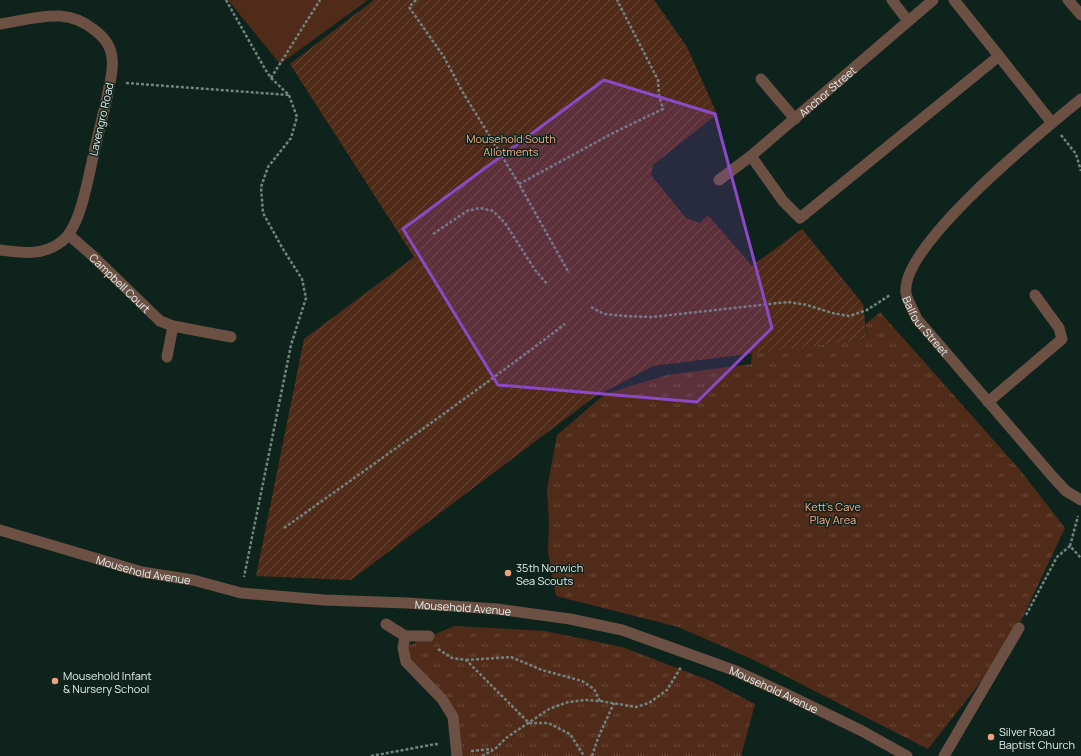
<svg xmlns="http://www.w3.org/2000/svg" width="1081" height="756" font-family="Manrope,sans-serif">
  <style>
    .grass { fill: #512b19 }
    .park { fill: url(#park-tufts) }
    .garden { fill: url(#garden-furrows) }
    .lines { fill: none; stroke-linecap: round; stroke-linejoin: round }
    .path { stroke: #73837e; stroke-width: 2.5; stroke-dasharray: 3 2; stroke-linecap: butt }
    .service { stroke: #6c5043; stroke-width: 11 }
    .minor { stroke: #6c5043; stroke-width: 11 }
    .marked { fill: #8b49c6; fill-opacity: 0.2; stroke: #8b49c6; stroke-width: 3; stroke-linejoin: round }
    .poi-dot { fill: #f1a17c; stroke: #0f231d; stroke-width: 1.5 }
    .labels { text-anchor: middle; dominant-baseline: central; stroke-width: 3; stroke-linejoin: round; paint-order: stroke }
    .street-label { font-size: 11px; fill: #e3efeb; stroke: #0f231d }
    .park-label { font-size: 11px; fill: #faae8b; stroke: #0f231d }
    .poi-label { font-size: 11px; fill: #e3efeb; stroke: #0f231d; text-anchor: start }
  </style>
  <defs>
    <pattern id="park-tufts" width="24" height="20" patternUnits="userSpaceOnUse"><rect width="24" height="20" fill="#512b19"/><path d="M3 7l-1-3M5 7V3M7 7l1-3M15 17l-1-3M17 17v-4M19 17l1-3" fill="none" stroke="#6a4a3b"/></pattern>
    <pattern id="garden-furrows" width="10" height="10" patternUnits="userSpaceOnUse"><rect width="10" height="10" fill="#512b19"/><path d="M-1 1l2-2M0 10L10 0M9 11l2-2" fill="none" stroke="#6a4a3b"/></pattern>
  </defs>
  <rect width="100%" height="100%" fill="#0f231d"/>
  <!-- grass -->
  <path class="grass" d="M228 0H368L280 64Z"/>
  <!-- park -->
  <path class="park" d="M880 312 1020 470 1065 528 1009 646 928 749 752 659 678 627 556 596 548 552 549 523 547 489 557 435 605 394 667 375 751 364 752 353 867 339 866 324Z
    M454 626 545 631 622 647 711 681 755 704 741 756H456L453 717 419 675 403 648Z"/>
  <!-- garden -->
  <path class="garden" d="M374 0H654L687 47 717 114 653 165 651 175 686 218 700 223 708 215 752 266 802 229 863 304 867 339 653 366 593 398 351 580 256 576 304 339 414 257 290 64Z"/>
  <g class="lines">
    <!-- path -->
    <path class="path" d="M226 0 265 69 271 78 289 95 297 117 291 138 268 167 261 187 263 213 283 249 302 279 306 298 291 345 244 577
      M416 0 409 7 444 57 462 91 519 184 569 273
      M271 78 320 0
      M126 83 289 95
      M1061 135 1076 154 1081 171
      M519 184 615 132 663 109 659 95 658 80 617 0
      M433 234 467 211 480 208 493 211 505 223 535 270 548 285
      M591 307 604 314 624 316 652 317 788 302 807 305 832 313 849 316 867 310 890 295
      M284 528C378 461 473 394 565 324
      M1070 546 1078 516
      M1026 615 1057 557 1070 546 1081 558
      M438 649 452 658 466 660 529 723H548L570 734 584 756
      M466 660 511 657 542 670 582 681 594 689 600 701
      M471 751 492 749
      M371 756 436 744 439 745
      M482 756 495 749 506 738 549 709 568 702 586 700 600 701 636 707 649 703 667 690 681 667
      M592 756 598 738 614 703"/>
    <!-- service -->
    <path class="service" d="M892 0 908 21
      M999 56 1052 123
      M761 79 795 119
      M751 156 783 201 800 218 999 56 954 0
      M944 756 1019 628"/>
    <!-- minor -->
    <g class="minor">
      <path d="M1068 0 1081 15"/>
      <path d="M0 24C19 21 41 15 60 16 73 17 83 21 93 29 103 36 111 46 112 58 114 71 109 85 107 97 103 116 98 134 94 153 88 177 81 228 61 242 43 256 21 253 0 250"/>
      <path id="s1" d="M1081 99C1044 130 900 245 906 293 907 300 914 312 917 319L1053 477 1066 491 1081 500"/>
      <path id="s2" d="M719 180 751 156 933 0"/>
      <path id="s3" d="M69 235 94 257 160 321 173 326 231 337"/>
      <path d="M167 357 173 326"/>
      <path d="M988 402 1062 339 1059 328 1035 295"/>
      <path id="s4" d="M0 530 142 572 193 580 241 593 324 600 407 603 497 609 570 619 622 630 736 671 786 694 862 731 907 756"/>
      <path d="M386 624 405 636"/>
      <path d="M429 636H405L403 648 406 662 442 699 453 717 457 756"/>
    </g>
  </g>
  <!-- marked area -->
  <path class="marked" d="M604 80 715 114 772 328 697 402 498 385 403 229Z"/>
  <!-- markers -->
  <g class="poi-dot">
    <circle cx="508" cy="573" r="4"/>
    <circle cx="55" cy="681" r="4"/>
    <circle cx="991" cy="737" r="4"/>
  </g>
  <g class="labels">
    <!-- street labels -->
    <g class="street-label">
      <text stroke="none"><textPath href="#s2" startOffset="140">Anchor Street</textPath></text>
      <text transform="translate(101 119) rotate(-77)">Lavengro Road</text>
      <text stroke="none"><textPath href="#s3" startOffset="70">Campbell Court</textPath></text>
      <text stroke="none"><textPath href="#s1" startOffset="305">Balfour Street</textPath></text>
      <text stroke="none"><textPath href="#s4" startOffset="149">Mousehold Avenue</textPath></text>
      <text stroke="none"><textPath href="#s4" startOffset="472">Mousehold Avenue</textPath></text>
      <text stroke="none"><textPath href="#s4" startOffset="796">Mousehold Avenue</textPath></text>
    </g>
    <!-- park labels -->
    <g class="park-label">
      <text x="511" y="138">Mousehold South<tspan x="511" dy="13">Allotments</tspan></text>
      <text x="833" y="506">Kett's Cave<tspan x="833" dy="13">Play Area</tspan></text>
    </g>
    <!-- poi labels -->
    <g class="poi-label">
      <text x="516" y="567">35th Norwich<tspan x="516" dy="13">Sea Scouts</tspan></text>
      <text x="63" y="675">Mousehold Infant<tspan x="63" dy="13">&amp; Nursery School</tspan></text>
      <text x="999" y="731">Silver Road<tspan x="999" dy="13">Baptist Church</tspan></text>
    </g>
  </g>
</svg>
